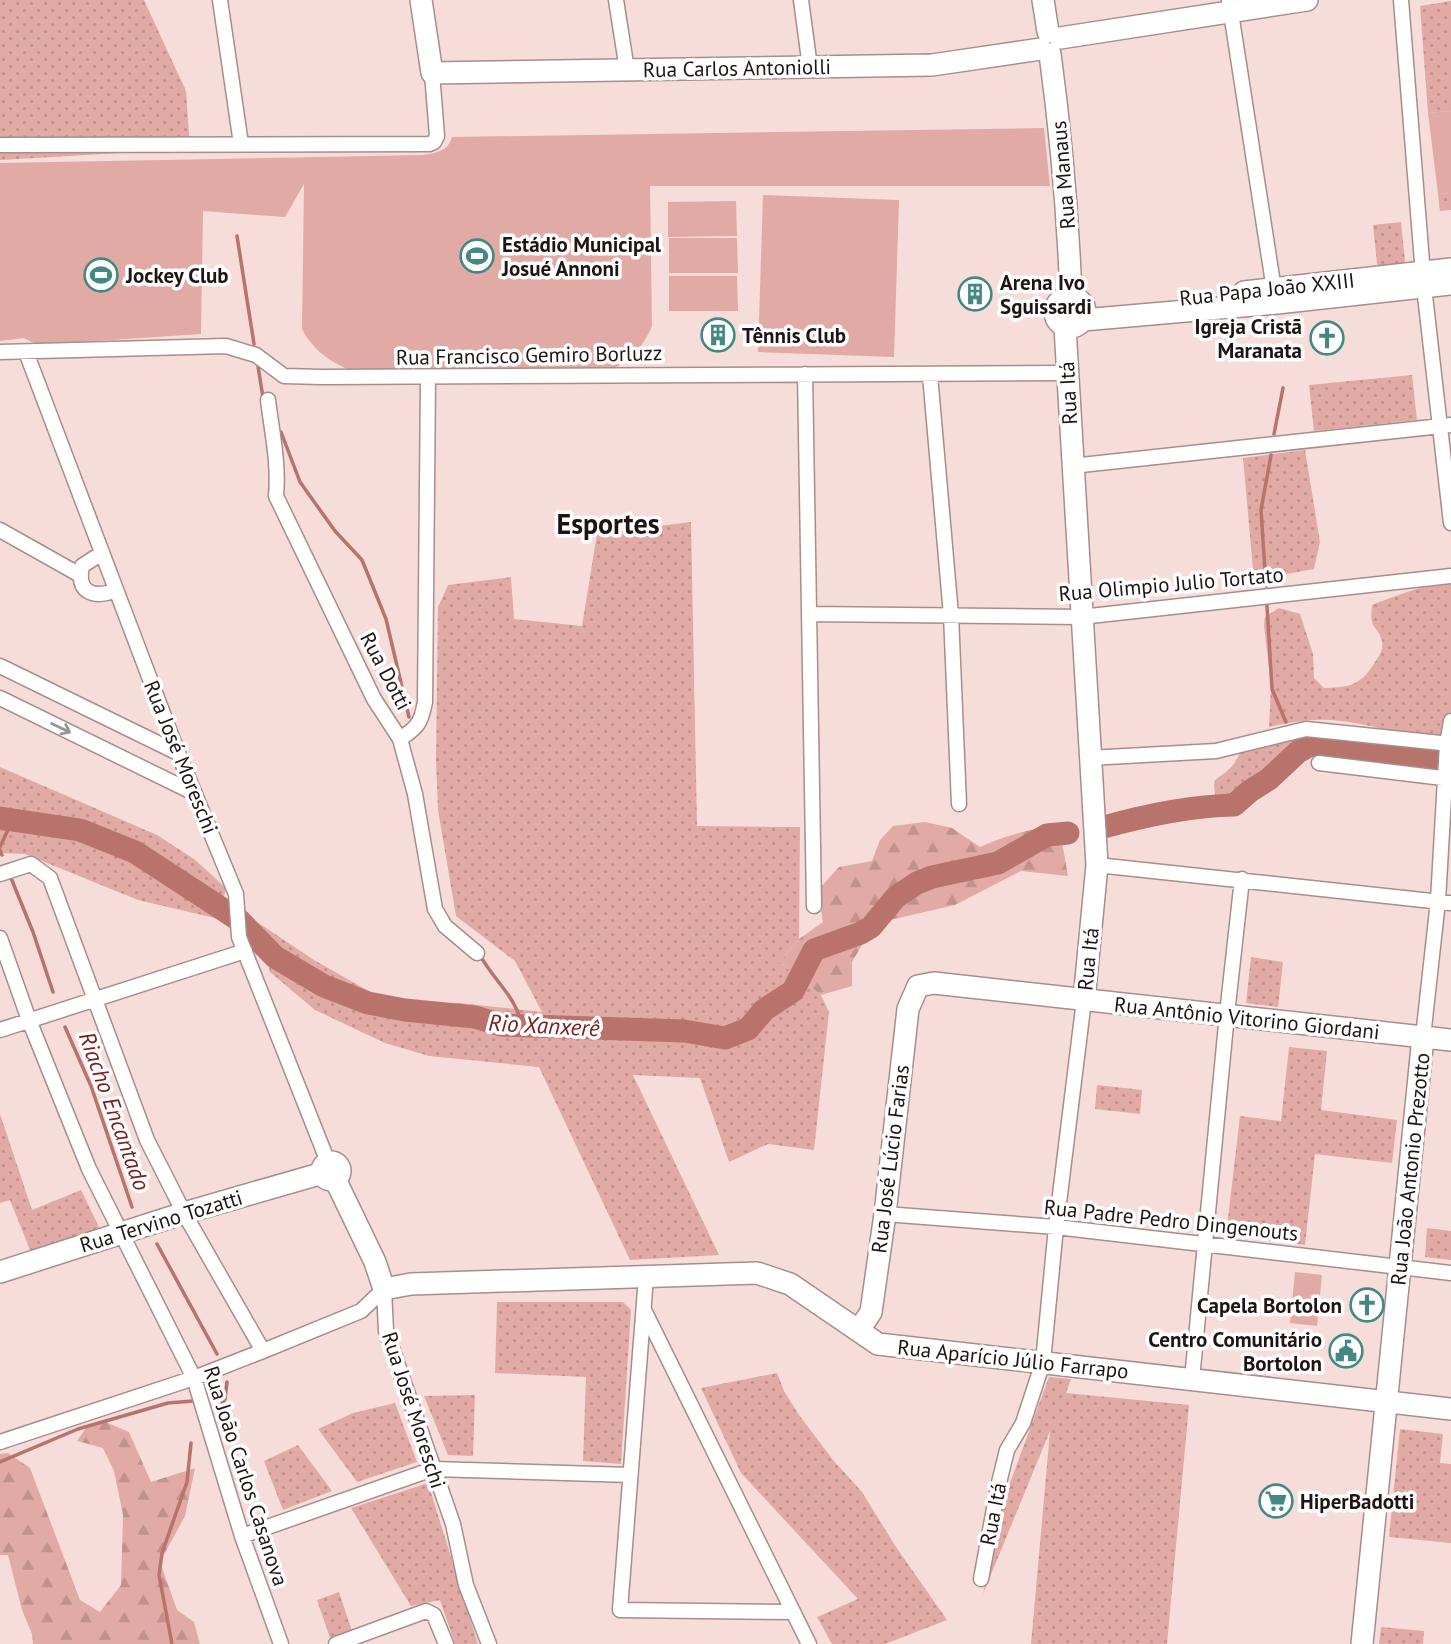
<svg xmlns="http://www.w3.org/2000/svg" width="1451" height="1644" font-family="'PT Sans',sans-serif">
  <style>
    .grass { fill: url(#grass-dots) }
    .forest { fill: url(#forest-firs) }
    .garden { fill: #e2aaa4 }
    .lines { fill: none; stroke-linecap: round; stroke-linejoin: round }
    .stream { stroke: #b8736c; stroke-width: 3.5 }
    .river { stroke: #b8736c; stroke-width: 23 }
    .street-casing { stroke: #a68e8b; stroke-width: 17 }
    .secondary-casing { stroke: #a68e8b; stroke-width: 24 }
    .street { stroke: #fff; stroke-width: 14 }
    .secondary { stroke: #fff; stroke-width: 21 }
    .oneway { stroke: #999595 }
    .labels { text-anchor: middle; dominant-baseline: central; stroke-width: 7; stroke-linejoin: round; paint-order: stroke }
    .street-label { font-size: 21px; fill: #1d1413; stroke: #fff }
    .poi-label { font-size: 21px; font-weight: bold; fill: #1d1413; stroke: #fff; text-anchor: start }
    .water-label { font-size: 23px; font-style: italic; fill: #76211f; stroke: #fff }
    .district-label { font-size: 28px; font-weight: bold; fill: #1d1413; stroke: #fff }
  </style>
  <defs>
    <pattern id="grass-dots" width="8" height="8" patternUnits="userSpaceOnUse" patternTransform="scale(1.75)"><rect width="8" height="8" fill="#e2aaa4"/><path d="M2 2h.1M6 6h.1" fill="none" stroke="#c1918c" stroke-width="1.8" stroke-linecap="round"/></pattern>
    <pattern id="forest-firs" width="22" height="20" patternUnits="userSpaceOnUse" patternTransform="scale(1.75)"><rect width="22" height="20" fill="#e2aaa4"/><path d="M5 1l3.5 6h-7zM16 11l3.5 6h-7z" fill="#c1918c"/></pattern>
  </defs>
  <rect width="100%" height="100%" fill="#f7ddda"/>
  <!-- grass -->
  <path class="grass" d="M0 0H144L186 91 190 149 0 160Z
    M1451 1V111L1428 113 1420 6Z
    M1451 193V210L1440 211 1438 194Z
    M1401 222 1406 270 1378 273 1373 225Z
    M1412 375 1417 420 1314 431 1309 385Z
    M1305 450 1320 542 1314 569 1254 580 1243 458Z
    M691 522 697 826 800 827 799 939 779 962 821 995 829 1012 814 1150 768 1144 729 1162 700 1078 633 1075 719 1255 630 1260 539 1067 429 1056 385 1043 315 1010 270 972 257 922 314 960 372 993 408 1002 459 1003 542 1012 515 961 456 916 438 810 436 760 438 607 448 585 511 577 514 619 582 626 597 534Z
    M1451 581V736C1433 735 1414 736 1397 732 1344 720 1324 714 1269 727L1271 686 1264 625 1265 617 1279 608 1300 614 1313 654 1314 678 1324 688C1351 687 1361 685 1375 662 1379 656 1384 649 1382 641 1377 623 1369 631 1372 605 1398 595 1424 585 1451 581Z
    M1305 734C1277 755 1260 786 1228 801L1216 798C1210 773 1220 781 1232 766 1236 762 1238 756 1241 751Z
    M0 767 157 835 194 859 226 888 219 919 138 900 25 854 0 853Z
    M1251 957 1283 962 1278 1007 1246 1003Z
    M1289 1047 1327 1051 1321 1110 1397 1120 1392 1163 1315 1154 1305 1245 1226 1235 1240 1116 1281 1121Z
    M1097 1085 1142 1090 1140 1114 1095 1109Z
    M0 1114 32 1210 81 1190 100 1229 32 1255 10 1200 0 1203Z
    M1427 1228 1451 1231V1260L1425 1257Z
    M497 1302H623L631 1310 621 1464 583 1461 586 1377 495 1373Z
    M777 1373 784 1391 799 1415 833 1460 862 1492 896 1547 947 1620 885 1644H832L817 1617 858 1599 741 1473 701 1388Z
    M1049 1377 1071 1379 1066 1393 1189 1405 1167 1644H1031L1050 1431 983 1594 999 1513Z
    M475 1395 473 1456 448 1455 424 1396Z
    M395 1403 417 1462 357 1482 318 1429 353 1413Z
    M1400 1429 1443 1434 1440 1463 1451 1464V1543L1389 1537Z
    M298 1445 332 1491 283 1510 264 1461Z
    M428 1483 478 1644H455L440 1600 411 1606 351 1508Z
    M339 1592 352 1631 330 1638 317 1600Z
    M1381 1627 1424 1631 1423 1644H1379Z"/>
  <!-- forest -->
  <path class="forest" d="M925 822 952 828 980 847C1006 835 1031 829 1059 825L1068 876 1021 871 955 905 890 920 866 938 852 962V986L821 995 779 962 799 939 823 922 818 890 839 867 872 861 880 840 893 826Z
    M103 1421 129 1432 151 1482 195 1468 185 1516 160 1562 177 1610 194 1622 200 1644H33L32 1634 22 1610 8 1555H0V1454L8 1453 30 1468 80 1600 100 1612 121 1585 123 1515 114 1471 103 1448 77 1441 86 1428Z"/>
  <!-- garden -->
  <path class="garden" d="M1451 111V193L1438 194 1428 113Z
    M1044 128 1050 186H650L652 326C644 346 629 362 609 371L349 370C328 360 313 350 302 329L304 184 285 217 203 211 201 334 37 345 24 338 0 341V163L423 155C437 153 448 151 452 137Z
    M763 195 899 200 894 357 758 352Z
    M736 201 737 236 668 237V202Z
    M669 238H737L738 273H669Z
    M669 276H737L738 311H669Z
    M1295 1272 1322 1275 1317 1326 1290 1323Z"/>
  <g class="lines">
    <!-- stream -->
    <path class="stream" d="M237 236 254 344
      M258 366 263 398
      M281 432 300 482 335 531 362 560 386 619 409 717
      M1274 434 1283 388
      M1266 586 1261 510 1271 455
      M1267 606 1272 689 1286 722
      M1294 742 1298 752
      M0 847 12 821
      M0 850 2 855
      M11 878 33 932 53 992
      M480 955C493 980 517 997 522 1026
      M65 1027 91 1086 132 1207
      M157 1244 217 1354
      M214 1400 225 1399
      M219 1409 225 1399 227 1382
      M0 1462 78 1429 168 1403 193 1401
      M172 1644 159 1575 162 1553 187 1482 191 1443"/>
    <!-- river -->
    <path class="river" d="M0 818 80 830 135 852 239 920 275 957 324 986 368 1003 405 1010 475 1017 501 1025 684 1031 725 1038 748 1029 764 1010 793 991 814 950 861 933 871 927 896 897 917 883 932 877 998 863 1047 835 1068 833
      M1104 827C1147 815 1190 806 1234 805L1250 791 1269 779 1298 752 1312 744 1345 752 1364 751 1451 761"/>
    <defs>
      <path id="street" d="M220 0 241 144
        M616 0 627 70
        M801 0 810 67
        M1229 0 1275 296
        M1401 0 1424 287 1451 523
        M0 145 429 144 434 142 437 136 432 73
        M0 352 226 346 256 355 284 376 323 377 1067 373
        M26 352 178 753 236 894 239 937 328 1162
        M805 374 814 906
        M930 375 951 615 959 804
        M268 400C272 433 279 463 276 496L374 699 400 739 415 794 435 909 445 926 477 953
        M1072 466 1451 425
        M0 530 80 575
        M102 553 82 566C76 593 94 599 116 590
        M811 614 1081 617 1451 576
        M0 666 178 753
        M0 698 194 793
        M400 739C418 727 421 723 425 702L428 378
        M1089 758 1216 751 1306 729 1451 744
        M1319 763 1451 779
        M1097 865 1451 903
        M0 874 31 864 50 878 147 1140 184 1213 263 1351
        M0 938 29 1020 89 1169 194 1378 242 1536 281 1644
        M0 1030 245 951
        M1423 1037 1438 901 1447 744 1451 721
        M885 1214 1056 1227 1451 1273
        M646 1277 620 1610 793 1612
        M384 1289 386 1331 453 1524 466 1585 489 1644
        M644 1310 809 1644
        M1192 1379 1227 1014 1242 879
        M0 1442 194 1378 263 1351 361 1311 384 1289
        M242 1536 433 1469 630 1475
        M981 1579 998 1487 1007 1450 1023 1423 1043 1362 1056 1227 1084 1000
        M336 1644 426 1611 434 1615 446 1644"/>
      <path id="secondary" d="M421 0 432 73 932 65 1041 49
        M1043 0 1048 32
        M1060 38 1307 0
        M1050 54C1061 135 1068 215 1071 297
        M1244 292 1451 269
        M1055 312a15 15 0 1 1 30 0a15 15 0 1 1-30 0Z
        M1083 320 1277 303 1451 284
        M1065 327 1097 865 1084 1000
        M322 1171a9 9 0 1 1 18 0a9 9 0 1 1-18 0Z
        M335 1179 375 1262 384 1289 411 1284 757 1273 790 1284 878 1344 1451 1409
        M0 1272 184 1213 323 1173
        M859 1330 871 1312 885 1214 908 1009 918 986 934 983 1451 1040
        M1362 1644 1423 1037"/>
    </defs>
    <!-- street casing -->
    <use href="#street" class="street-casing"/>
    <!-- secondary casing -->
    <use href="#secondary" class="secondary-casing"/>
    <!-- street -->
    <use href="#street" class="street"/>
    <!-- secondary -->
    <use href="#secondary" class="secondary"/>
  </g>
  <!-- one-way arrows -->
  <defs><path id="oneway-shaft" d="M-6 0H5M1.5-3L5.5 0L1.5 3" fill="none" stroke-width="1.6" stroke-linecap="round" stroke-linejoin="round" transform="scale(1.75)"/></defs>
  <use class="oneway" href="#oneway-shaft" transform="translate(61 728) rotate(26)"/>
  <!-- icons -->
  <defs>
    <symbol id="stadium-ring" viewBox="-11 -11 22 22"><circle r="9.5" fill="#fff" stroke="#438982" stroke-width="1.5"/><path d="M0-5a6.5 5 0 1 0 0 10a6.5 5 0 1 0 0-10ZM-3.5-1.8h7v3.6h-7Z" fill="#438982"/></symbol>
    <symbol id="building-ring" viewBox="-11 -11 22 22"><circle r="9.5" fill="#fff" stroke="#438982" stroke-width="1.5"/><path d="M-4-6H4V6H1V3H-1V6H-4ZM-2.5-4.3h1.7v1.8h-1.7ZM.8-4.3h1.7v1.8H.8ZM-2.5-1h1.7V.8h-1.7ZM.8-1h1.7V.8H.8Z" fill="#438982"/></symbol>
    <symbol id="church-ring" viewBox="-11 -11 22 22"><circle r="9.5" fill="#fff" stroke="#438982" stroke-width="1.5"/><path d="M-1.2-6h2.4v3.5h3.3v2.4h-3.3V6h-2.4V-.1h-3.3v-2.4h3.3Z" fill="#438982"/></symbol>
    <symbol id="civic-ring" viewBox="-11 -11 22 22"><circle r="9.5" fill="#fff" stroke="#438982" stroke-width="1.5"/><path d="M-.6-6.5H3V-4.5H.6V-3L4-1V1h2V6H-6V1h2V-1L-.6-3ZM-1.2 2.5V6h2.4V2.5Z" fill="#438982"/></symbol>
    <symbol id="supermarket-ring" viewBox="-11 -11 22 22"><circle r="9.5" fill="#fff" stroke="#438982" stroke-width="1.5"/><path d="M-6-5.5h2.5l.6 2H6L4.5 2H-2.5L-4.4-4H-6ZM-1.5 3.2a1.3 1.3 0 1 0 .1 0ZM3 3.2a1.3 1.3 0 1 0 .1 0Z" fill="#438982"/></symbol>
  </defs>
  <g fill-rule="evenodd">
    <use href="#stadium-ring" x="458" y="237" width="38" height="38"/>
    <use href="#stadium-ring" x="82" y="256" width="38" height="38"/>
    <use href="#building-ring" x="956" y="275" width="38" height="38"/>
    <use href="#building-ring" x="699" y="316" width="38" height="38"/>
    <use href="#church-ring" x="1308" y="319" width="38" height="38"/>
    <use href="#church-ring" x="1348" y="1286" width="38" height="38"/>
    <use href="#civic-ring" x="1327" y="1332" width="38" height="38"/>
    <use href="#supermarket-ring" x="1257" y="1482" width="38" height="38"/>
  </g>
  <g class="labels">
    <!-- street labels -->
    <g class="street-label">
      <text transform="translate(737 68) rotate(-1)">Rua Carlos Antoniolli</text>
      <text transform="translate(1063 175) rotate(-95)">Rua Manaus</text>
      <text transform="translate(1267 289) rotate(-6)">Rua Papa João XXIII</text>
      <text transform="translate(529 355) rotate(-1)">Rua Francisco Gemiro Borluzz</text>
      <text transform="translate(1068 393) rotate(-93)">Rua Itá</text>
      <text transform="translate(1171 584) rotate(-5)">Rua Olimpio Julio Tortato</text>
      <text transform="translate(386 671) rotate(62)">Rua Dotti</text>
      <text transform="translate(181 757) rotate(68)">Rua José Moreschi</text>
      <text transform="translate(1088 959) rotate(-84)">Rua Itá</text>
      <text transform="translate(1247 1018) rotate(6)">Rua Antônio Vitorino Giordani</text>
      <text transform="translate(890 1159) rotate(-83)">Rua José Lúcio Farias</text>
      <text transform="translate(1410 1169) rotate(-84)">Rua João Antonio Prezotto</text>
      <text transform="translate(1171 1220) rotate(6)">Rua Padre Pedro Dingenouts</text>
      <text transform="translate(161 1221) rotate(-17)">Rua Tervino Tozatti</text>
      <text transform="translate(1013 1359) rotate(6)">Rua Aparício Júlio Farrapo</text>
      <text transform="translate(414 1410) rotate(72)">Rua José Moreschi</text>
      <text transform="translate(246 1476) rotate(72)">Rua João Carlos Casanova</text>
      <text transform="translate(993 1514) rotate(-79)">Rua Itá</text>
    </g>
    <!-- poi labels -->
    <g class="poi-label">
      <text x="502" y="244">Estádio Municipal<tspan x="502" dy="24">Josué Annoni</tspan></text>
      <text x="126" y="275">Jockey Club</text>
      <text x="1000" y="282">Arena Ivo<tspan x="1000" dy="24">Sguissardi</tspan></text>
      <text x="1302" y="326" text-anchor="end">Igreja Cristã<tspan x="1302" dy="24">Maranata</tspan></text>
      <text x="742" y="335">Tênnis Club</text>
      <text x="1342" y="1305" text-anchor="end">Capela Bortolon</text>
      <text x="1322" y="1339" text-anchor="end">Centro Comunitário<tspan x="1322" dy="24">Bortolon</tspan></text>
      <text x="1300" y="1501">HiperBadotti</text>
    </g>
    <!-- water labels -->
    <g class="water-label">
      <text transform="translate(544 1025) rotate(3)">Rio Xanxerê</text>
      <text transform="translate(115 1111) rotate(70)">Riacho Encantado</text>
    </g>
    <!-- district labels -->
    <g class="district-label">
      <text x="608" y="523">Esportes</text>
    </g>
  </g>
</svg>
